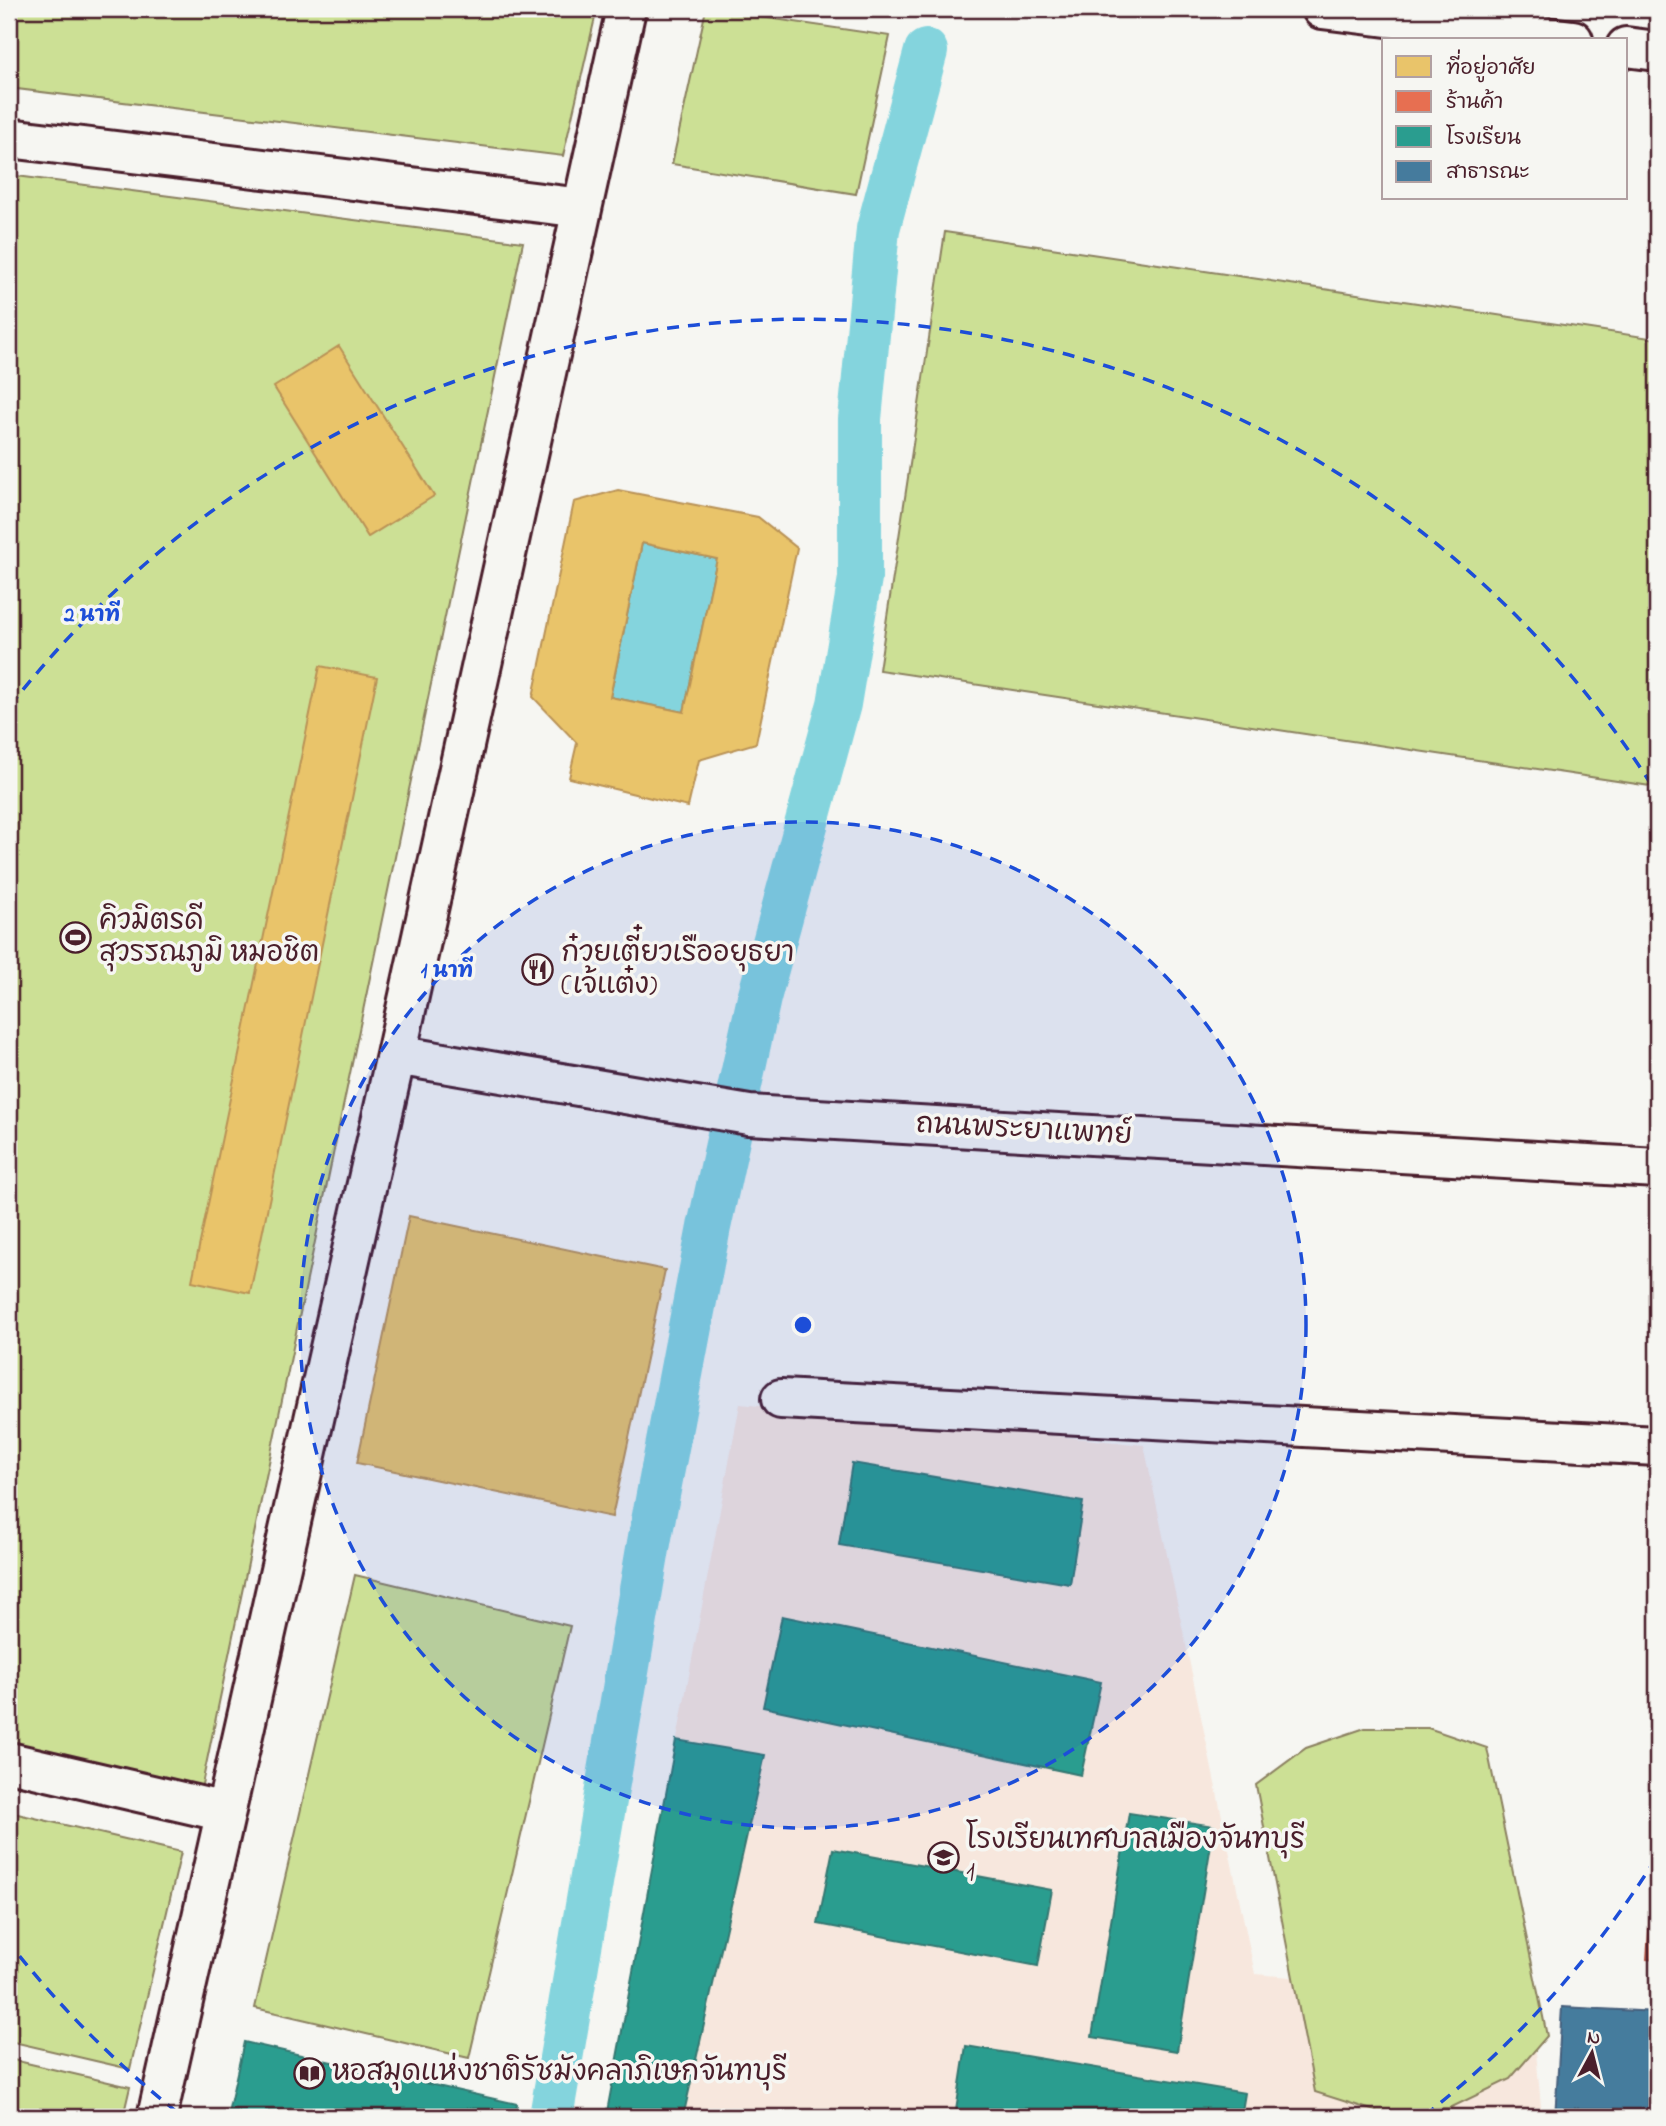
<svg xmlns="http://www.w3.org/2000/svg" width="1666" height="2126" font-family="'Indie Flower','Playpen Sans Thai',sans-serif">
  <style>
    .built { fill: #f7e7dd }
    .green { fill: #cce095; stroke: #8b8060; stroke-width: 2 }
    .water { fill: #84d4dd; stroke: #6d8c96; stroke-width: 2 }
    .homes { fill: #e9c46a; stroke: #b99257; stroke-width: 2; fill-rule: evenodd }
    .shops { fill: #e76f51; stroke: #b85746; stroke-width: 2 }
    .schools { fill: #2a9d8f; stroke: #347771; stroke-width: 2 }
    .public { fill: #457b9d; stroke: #465f7b; stroke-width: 2 }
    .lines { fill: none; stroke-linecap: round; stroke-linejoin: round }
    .canal { stroke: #84d4dd; stroke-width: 44 }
    .minor-casing { stroke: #4a1f2b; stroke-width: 44 }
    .minor { stroke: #f6f6f2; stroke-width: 38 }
    .ring { fill: none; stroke: #1d4ed8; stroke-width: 3.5; stroke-dasharray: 12 9 }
    .labels { text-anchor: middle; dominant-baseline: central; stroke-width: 7; stroke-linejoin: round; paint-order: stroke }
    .poi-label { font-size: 28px; fill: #4a1f2b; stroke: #f6f6f2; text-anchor: start }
    .street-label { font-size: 28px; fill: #4a1f2b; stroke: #f6f6f2 }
    .centre { fill: #1d4ed8; stroke: #f6f6f2; stroke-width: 3.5 }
    .ring-label { font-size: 21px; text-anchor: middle; font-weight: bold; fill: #1d4ed8; stroke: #f6f6f2; stroke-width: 7; stroke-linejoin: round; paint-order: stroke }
  </style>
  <rect width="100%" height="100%" fill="#f6f6f2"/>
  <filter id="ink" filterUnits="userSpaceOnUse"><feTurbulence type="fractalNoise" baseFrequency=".0143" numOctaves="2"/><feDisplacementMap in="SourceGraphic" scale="14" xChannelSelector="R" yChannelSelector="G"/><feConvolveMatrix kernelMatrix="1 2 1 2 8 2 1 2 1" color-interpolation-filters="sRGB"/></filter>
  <g filter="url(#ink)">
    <!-- built -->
    <path class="built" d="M740 1404 1144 1445 1255 1974 1531 1998 1542 2117H606Z"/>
    <!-- green -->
    <path class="green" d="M9 9H597L563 156 9 88Z
      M706 9 890 36 856 194 672 164Z
      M9 175 523 242 200 1794 9 1749Z
      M945 232 1657 339V787L879 670Z
      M355 1575 570 1626 469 2058 255 2008Z
      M1365 1728H1428L1487 1748 1547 2036 1510 2079 1450 2108 1378 2112 1315 2092 1256 1785 1306 1748Z
      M9 1812 181 1852 130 2069 9 2041Z
      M9 2059 130 2087 123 2117H9Z"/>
    <!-- water -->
    <path class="water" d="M642 543 717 559 684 712 610 697Z"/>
    <!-- homes -->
    <path class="homes" d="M339 346 434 496 368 537 274 387Z
      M618 490 758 517 797 548 756 743 699 760 688 807 569 778 577 743 533 697 574 502ZM642 543 717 559 684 712 610 697Z
      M320 666 377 677 250 1293 192 1281Z
      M409 1216 665 1270 612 1517 357 1463Z"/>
    <!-- shops -->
    <path class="shops" d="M1657 1820V1960L1647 1959Z"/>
    <!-- schools -->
    <path class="schools" d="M852 1463 1083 1502 1070 1584 839 1545Z
      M782 1616 1101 1682 1081 1775 763 1707Z
      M676 1740 765 1755 683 2117H606Z
      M1129 1813 1214 1826 1177 2051 1092 2037Z
      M833 1849 1052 1890 1038 1966 818 1924Z
      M244 2042 517 2104 515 2117H227Z
      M966 2046 1245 2093 1241 2117H955Z"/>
    <!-- public -->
    <path class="public" d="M1562 2007 1657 2012V2117H1555Z"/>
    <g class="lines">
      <!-- canal -->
      <path class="canal" d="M551 2117 650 1537 709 1227 759 998 839 704 860 578V419L878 229 926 51"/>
      <defs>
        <path id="minor" d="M1322 9 1573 40
          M1626 47 1657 51
          M9 138 582 208
          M396 1055 749 1115 1657 1168
          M781 1399 1657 1446
          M9 1762 225 1812
          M157 2117 396 1055 626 9"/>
      </defs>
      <!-- minor casing -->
      <use href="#minor" class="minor-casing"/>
      <!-- minor -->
      <use href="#minor" class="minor"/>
    </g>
  </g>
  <!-- distance rings -->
  <circle cx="803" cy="1325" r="503" fill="#1d4ed8" fill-opacity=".12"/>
  <g class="ring">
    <circle cx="803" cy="1325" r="503"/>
    <path d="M1656 1858A1006 1006 0 0 1 1429 2112M177 2112A1006 1006 0 0 1 10 1944M10 706A1006 1006 0 0 1 1656 792"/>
  </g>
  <!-- icons -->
  <defs>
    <symbol id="stadium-ring" viewBox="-11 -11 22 22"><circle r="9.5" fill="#f6f6f2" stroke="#4a1f2b" stroke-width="1.5"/><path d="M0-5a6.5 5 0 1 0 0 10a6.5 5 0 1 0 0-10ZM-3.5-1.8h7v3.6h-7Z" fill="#4a1f2b"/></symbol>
    <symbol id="restaurant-ring" viewBox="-11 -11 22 22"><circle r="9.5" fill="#f6f6f2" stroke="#4a1f2b" stroke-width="1.5"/><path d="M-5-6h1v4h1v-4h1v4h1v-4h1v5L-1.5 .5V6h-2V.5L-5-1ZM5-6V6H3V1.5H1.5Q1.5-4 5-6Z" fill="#4a1f2b"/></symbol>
    <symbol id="school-ring" viewBox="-11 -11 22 22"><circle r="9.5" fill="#f6f6f2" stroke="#4a1f2b" stroke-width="1.5"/><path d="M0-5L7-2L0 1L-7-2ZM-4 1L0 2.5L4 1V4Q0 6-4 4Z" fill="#4a1f2b"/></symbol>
    <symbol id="library-ring" viewBox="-11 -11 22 22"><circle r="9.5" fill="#f6f6f2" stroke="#4a1f2b" stroke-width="1.5"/><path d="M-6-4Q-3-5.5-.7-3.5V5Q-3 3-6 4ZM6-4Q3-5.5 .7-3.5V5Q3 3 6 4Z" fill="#4a1f2b"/></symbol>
  </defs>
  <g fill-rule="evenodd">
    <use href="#stadium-ring" x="58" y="920" width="35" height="35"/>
    <use href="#restaurant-ring" x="520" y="952" width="35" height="35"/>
    <use href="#school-ring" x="926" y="1840" width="35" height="35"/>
    <use href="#library-ring" x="292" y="2056" width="35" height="35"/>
  </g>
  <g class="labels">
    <!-- poi labels -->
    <g class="poi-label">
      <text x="99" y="922">คิวมิตรดี<tspan x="99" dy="32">สุวรรณภูมิ หมอชิต</tspan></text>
      <text x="561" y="954">ก๋วยเตี๋ยวเรืออยุธยา<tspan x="561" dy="32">(เจ้แต๋ง)</tspan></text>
      <text x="966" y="1841">โรงเรียนเทศบาลเมืองจันทบุรี<tspan x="966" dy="32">1</tspan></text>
      <text x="332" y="2073">หอสมุดแห่งชาติรัชมังคลาภิเษกจันทบุรี</text>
    </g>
    <!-- street labels -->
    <g class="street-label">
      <text transform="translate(1024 1131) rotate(3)">ถนนพระยาแพทย์</text>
    </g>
  </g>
  <circle cx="803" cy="1325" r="10" class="centre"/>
  <g class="ring-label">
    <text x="92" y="621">2 นาที</text>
    <text x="447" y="977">1 นาที</text>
  </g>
  <!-- margin -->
  <rect width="1666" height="2126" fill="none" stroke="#f6f6f2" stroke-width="35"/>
  <rect x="18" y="18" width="1631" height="2091" fill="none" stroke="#4a1f2b" stroke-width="2.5" filter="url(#ink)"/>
  <!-- legend -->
  <rect x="1382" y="38" width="245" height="161" fill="#f6f6f2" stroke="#b1a0a2" stroke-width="2"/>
  <rect x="1396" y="56" width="35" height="21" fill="#e9c46a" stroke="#b1a0a2" stroke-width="2"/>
  <text x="1446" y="74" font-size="21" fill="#4a1f2b">ที่อยู่อาศัย</text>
  <rect x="1396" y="91" width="35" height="21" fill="#e76f51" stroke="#b1a0a2" stroke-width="2"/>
  <text x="1446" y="108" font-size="21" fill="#4a1f2b">ร้านค้า</text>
  <rect x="1396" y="126" width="35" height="21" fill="#2a9d8f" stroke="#b1a0a2" stroke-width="2"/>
  <text x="1446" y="144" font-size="21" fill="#4a1f2b">โรงเรียน</text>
  <rect x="1396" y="161" width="35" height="21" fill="#457b9d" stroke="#b1a0a2" stroke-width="2"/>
  <text x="1446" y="178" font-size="21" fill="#4a1f2b">สาธารณะ</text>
  <!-- north arrow -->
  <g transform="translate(1592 2053) rotate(7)" stroke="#f6f6f2" stroke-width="5" paint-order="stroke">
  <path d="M0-5L12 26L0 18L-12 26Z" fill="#4a1f2b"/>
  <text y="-10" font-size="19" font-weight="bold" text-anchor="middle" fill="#4a1f2b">N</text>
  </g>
</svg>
